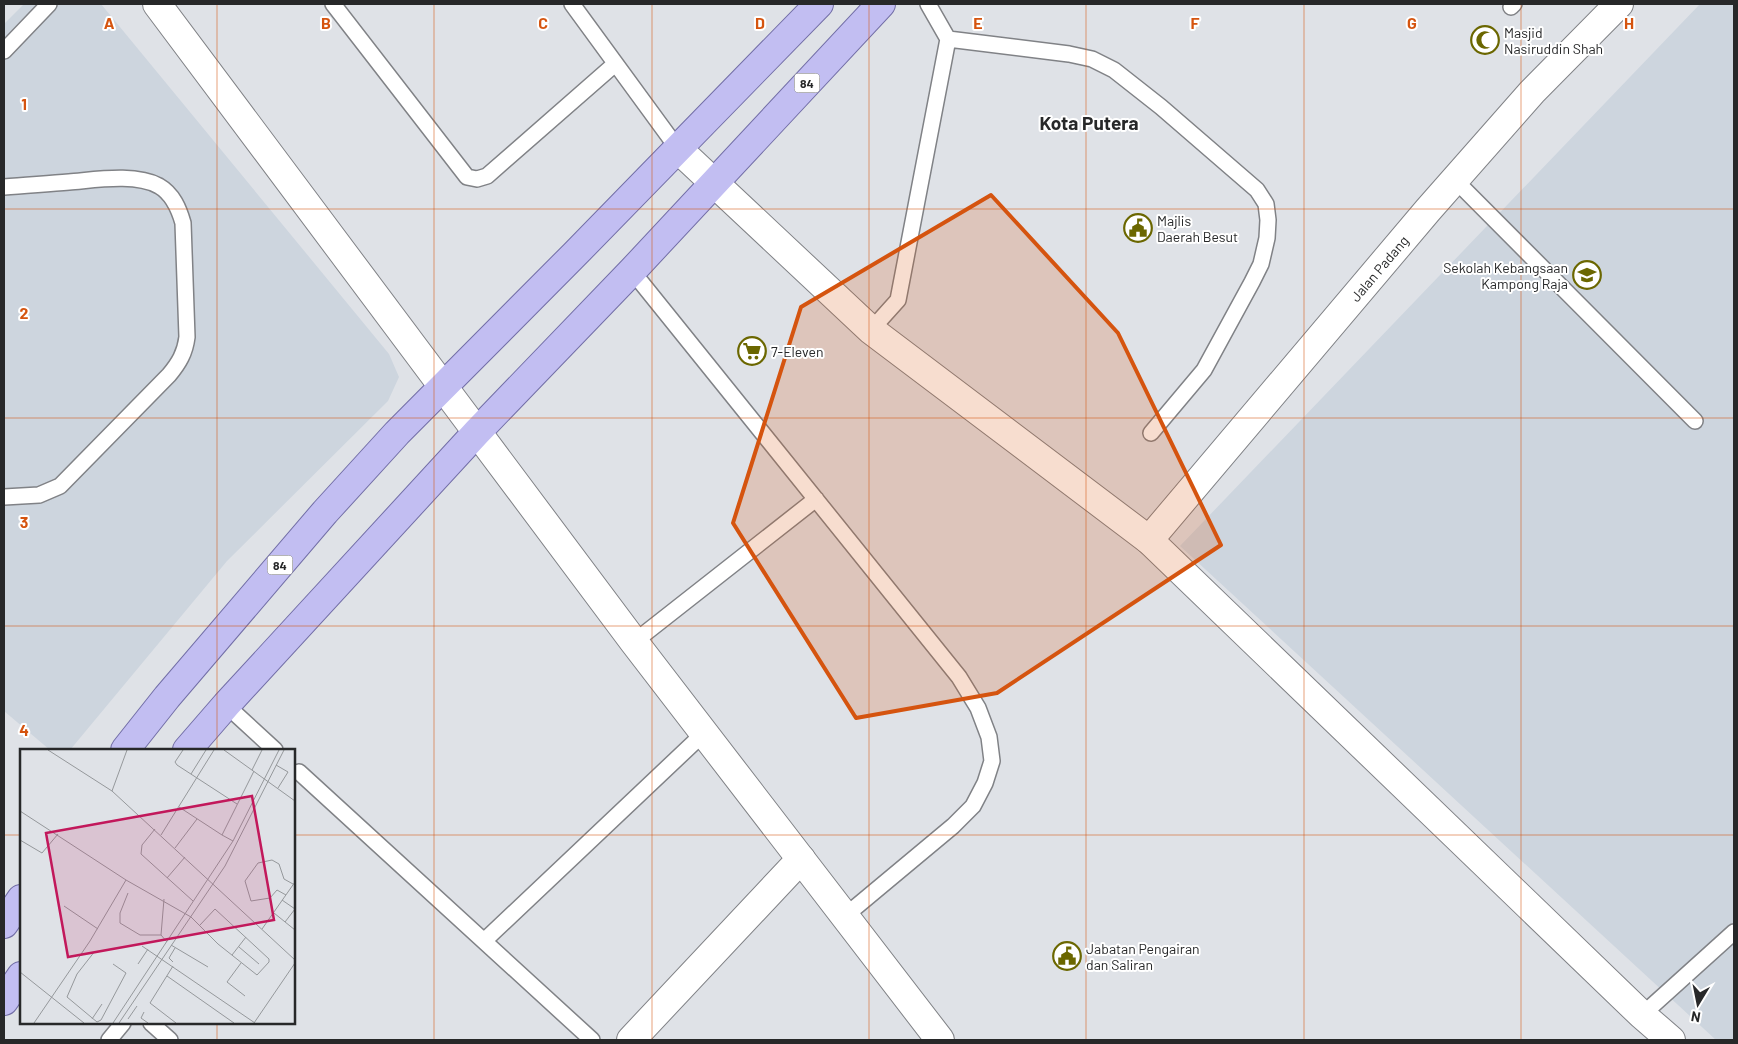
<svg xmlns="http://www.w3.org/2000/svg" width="1738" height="1044" font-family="Barlow,sans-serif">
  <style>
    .built { fill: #cdd5de }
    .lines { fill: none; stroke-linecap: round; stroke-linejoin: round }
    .lane-casing { stroke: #808286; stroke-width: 18 }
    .street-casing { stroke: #808286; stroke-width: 30 }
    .secondary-casing { stroke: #808286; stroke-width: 30 }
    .primary-casing { stroke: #726ea6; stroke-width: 30 }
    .lane { stroke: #fff; stroke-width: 15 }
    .street { stroke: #fff; stroke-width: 28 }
    .secondary { stroke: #fff; stroke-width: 28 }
    .primary { stroke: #c2bef2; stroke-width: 28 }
    .marked { fill: #d5540f; fill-opacity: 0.2; stroke: #d5540f; stroke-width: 4; stroke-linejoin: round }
    .grid { fill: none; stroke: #d5540f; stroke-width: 1; stroke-opacity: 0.55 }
    .labels { text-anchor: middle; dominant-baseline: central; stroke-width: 4; stroke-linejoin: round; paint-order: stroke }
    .shield { fill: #fff; stroke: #686869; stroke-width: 1 }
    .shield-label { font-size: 12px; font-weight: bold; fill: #272829 }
    .poi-label { font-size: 14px; fill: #272829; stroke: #fff; text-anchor: start }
    .street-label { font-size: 14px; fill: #272829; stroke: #fff }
    .district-label { font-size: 19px; font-weight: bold; fill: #272829; stroke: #fff }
    .inset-road { fill: none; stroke: #95989b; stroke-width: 1 }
    .view { fill: #c2185b; fill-opacity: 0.15; stroke: #c2185b; stroke-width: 2.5 }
    .inset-edge { fill: none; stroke: #272829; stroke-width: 2.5 }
    .grid-label { font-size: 16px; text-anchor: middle; font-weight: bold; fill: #d5540f; stroke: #fff; stroke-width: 4; stroke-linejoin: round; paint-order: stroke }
  </style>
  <rect width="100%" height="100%" fill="#dfe2e7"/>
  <!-- built -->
  <path class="built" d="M24 4H101L389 354 399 377 388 401 227 561 70 750H50L4 711V24Z
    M1700 4H1734V1040H1716L1180 546Z"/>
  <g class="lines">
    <defs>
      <path id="lane" d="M333 4 467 177 477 179 487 176 615 64
        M572 4 678 149
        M1511 7 1514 4
        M948 39 1069 54 1092 59 1114 70 1161 107 1257 190 1266 204 1268 220 1267 238 1261 264 1252 282 1204 370 1151 433
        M4 51 49 4
        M1455 180 1695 421
        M4 187C25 185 47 184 69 182 95 180 135 173 159 186 173 194 179 209 183 223L187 337C185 353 179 363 169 375L60 486 39 495 4 497
        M632 271 959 677 978 708 989 737 992 761 985 783 973 806 953 826 845 916
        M871 330 898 300 948 39 928 4
        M634 642 816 499
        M226 705 275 750
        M299 772 592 1040
        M484 941 704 733
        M1642 1015 1734 932
        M151 1023 170 1040
        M109 1040 123 1023"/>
      <g id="street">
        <path d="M678 149 871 330 1149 540 1642 1015 1671 1040"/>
        <path d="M477 432 634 642 940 1040"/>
        <path id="s1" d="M1149 540 1428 210 1532 92 1619 4"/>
        <path d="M631 1040 801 859"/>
      </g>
      <path id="secondary" d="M157 4 477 432"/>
      <path id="primary" d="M125 750 167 697 325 512 397 433 574 255 819 4
        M187 750 226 705 477 432 632 271 881 4
        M4 924 21 899
        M4 1001 21 976"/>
    </defs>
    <!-- lane casing -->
    <use href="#lane" class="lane-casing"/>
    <!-- street casing -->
    <use href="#street" class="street-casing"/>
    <!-- secondary casing -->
    <use href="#secondary" class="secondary-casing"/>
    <!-- primary casing -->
    <use href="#primary" class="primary-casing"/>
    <!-- lane -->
    <use href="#lane" class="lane"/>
    <!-- street -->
    <use href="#street" class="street"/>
    <!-- secondary -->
    <use href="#secondary" class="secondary"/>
    <!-- primary -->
    <use href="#primary" class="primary"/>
  </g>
  <!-- marked area -->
  <path class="marked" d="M991 195 1118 333 1221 545 997 693 856 718 733 523 801 307Z"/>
  <!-- grid -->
  <path class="grid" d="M217 4V750M434 4V1040M652 4V1040M869 4V1040M1086 4V1040M1304 4V1040M1521 4V1040M4 209H1734M4 418H1734M4 626H1734M4 835H21M294 835H1734M217 1023V1040"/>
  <!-- icons -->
  <defs>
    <symbol id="mosque-ring" viewBox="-11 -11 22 22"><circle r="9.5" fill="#fff" stroke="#6b6700" stroke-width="1.5"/><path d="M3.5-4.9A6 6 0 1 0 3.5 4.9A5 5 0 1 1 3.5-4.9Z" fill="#6b6700"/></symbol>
    <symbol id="civic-ring" viewBox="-11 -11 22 22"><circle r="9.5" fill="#fff" stroke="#6b6700" stroke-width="1.5"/><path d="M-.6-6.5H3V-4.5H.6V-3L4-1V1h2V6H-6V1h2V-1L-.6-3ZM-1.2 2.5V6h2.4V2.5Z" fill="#6b6700"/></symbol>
    <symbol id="school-ring" viewBox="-11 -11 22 22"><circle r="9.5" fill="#fff" stroke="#6b6700" stroke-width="1.5"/><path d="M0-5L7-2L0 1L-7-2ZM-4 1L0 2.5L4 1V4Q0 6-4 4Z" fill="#6b6700"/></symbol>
    <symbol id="supermarket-ring" viewBox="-11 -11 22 22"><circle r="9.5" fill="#fff" stroke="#6b6700" stroke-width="1.5"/><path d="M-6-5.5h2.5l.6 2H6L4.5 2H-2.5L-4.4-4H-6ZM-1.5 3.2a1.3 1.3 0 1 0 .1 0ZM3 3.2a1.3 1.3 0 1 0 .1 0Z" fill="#6b6700"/></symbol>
  </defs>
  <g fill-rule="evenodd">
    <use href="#mosque-ring" x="1469" y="24" width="32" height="32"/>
    <use href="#civic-ring" x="1122" y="212" width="32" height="32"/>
    <use href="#school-ring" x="1571" y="259" width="32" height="32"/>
    <use href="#supermarket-ring" x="736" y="335" width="32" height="32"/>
    <use href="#civic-ring" x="1051" y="940" width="32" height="32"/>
  </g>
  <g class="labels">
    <!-- shield labels -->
    <g class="shield">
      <rect x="794.5" y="73.5" width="25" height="19" rx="4"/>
      <rect x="267.5" y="555.5" width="25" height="19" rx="4"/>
    </g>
    <g class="shield-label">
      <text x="807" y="83">84</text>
      <text x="280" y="565">84</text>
    </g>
    <!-- poi labels -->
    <g class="poi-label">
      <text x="1504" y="32">Masjid<tspan x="1504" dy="16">Nasiruddin Shah</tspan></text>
      <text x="1157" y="220">Majlis<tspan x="1157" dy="16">Daerah Besut</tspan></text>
      <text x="1568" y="267" text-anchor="end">Sekolah Kebangsaan<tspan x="1568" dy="16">Kampong Raja</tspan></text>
      <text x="771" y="351">7-Eleven</text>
      <text x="1086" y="948">Jabatan Pengairan<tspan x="1086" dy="16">dan Saliran</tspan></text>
    </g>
    <!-- street labels -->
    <g class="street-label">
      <text stroke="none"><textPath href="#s1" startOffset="356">Jalan Padang</textPath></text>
    </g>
    <!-- district labels -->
    <g class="district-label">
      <text x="1089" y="122">Kota Putera</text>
    </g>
  </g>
  <!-- overview -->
  <g transform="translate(20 749)">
    <rect width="275" height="275" fill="#dfe2e7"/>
    <path class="inset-road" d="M28 1 92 42 275 211M163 1 155 13 157 16 217 55M204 1 275 52M256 16 268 23 258 39M232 21 242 1M171 25 186 1M92 42 107 1M159 58 202 86M0 62 106 131 171 168 198 195 237 226 249 213V210L195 160 180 176M135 80 122 96 121 105 173 152M141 86 194 1M0 91 22 104 38 85M213 92 202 86 234 22M155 99 177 70M147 129 165 108M108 144 100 164V174L120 186H141M266 146 257 141 250 149 231 152 225 132 238 114 252 111 259 115 264 130 273 135M144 150 141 186 147 193M262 151 275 160M44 157 78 180M254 164 275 181M265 173 275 160M242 180 275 133M151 196 188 218M122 197 235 274M219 198 239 215M75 202 57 225 47 248 77 273 81 271 106 224 93 215M212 206 226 188M153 213 149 209 155 199M221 214 207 233 225 247M118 215 128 200M153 217 130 254 156 274M0 223 64 274M147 227 214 274M124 263 121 269 128 274M72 270 82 255M108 270 117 257M14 274 70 192 106 131M93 274 213 92 259 1M99 274 205 117 264 1M234 274 275 214"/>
    <path class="view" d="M232 47 254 171 48 208 26 84Z"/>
    <rect width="275" height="275" class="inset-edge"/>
  </g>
  <g class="grid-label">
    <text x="109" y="29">A</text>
    <text x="326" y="29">B</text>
    <text x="543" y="29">C</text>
    <text x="760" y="29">D</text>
    <text x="978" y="29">E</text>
    <text x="1195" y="29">F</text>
    <text x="1412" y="29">G</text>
    <text x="1629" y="29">H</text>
    <text x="24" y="110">1</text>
    <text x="24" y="319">2</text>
    <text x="24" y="528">3</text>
    <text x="24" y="736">4</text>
  </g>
  <!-- border -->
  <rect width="1738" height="1044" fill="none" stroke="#272829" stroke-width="10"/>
  <!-- north arrow -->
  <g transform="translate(1698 1004) rotate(190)" stroke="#ffffff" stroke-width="4" paint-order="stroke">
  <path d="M0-4L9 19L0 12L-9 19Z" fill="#272829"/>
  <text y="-8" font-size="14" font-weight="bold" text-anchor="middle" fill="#272829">N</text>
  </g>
</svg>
